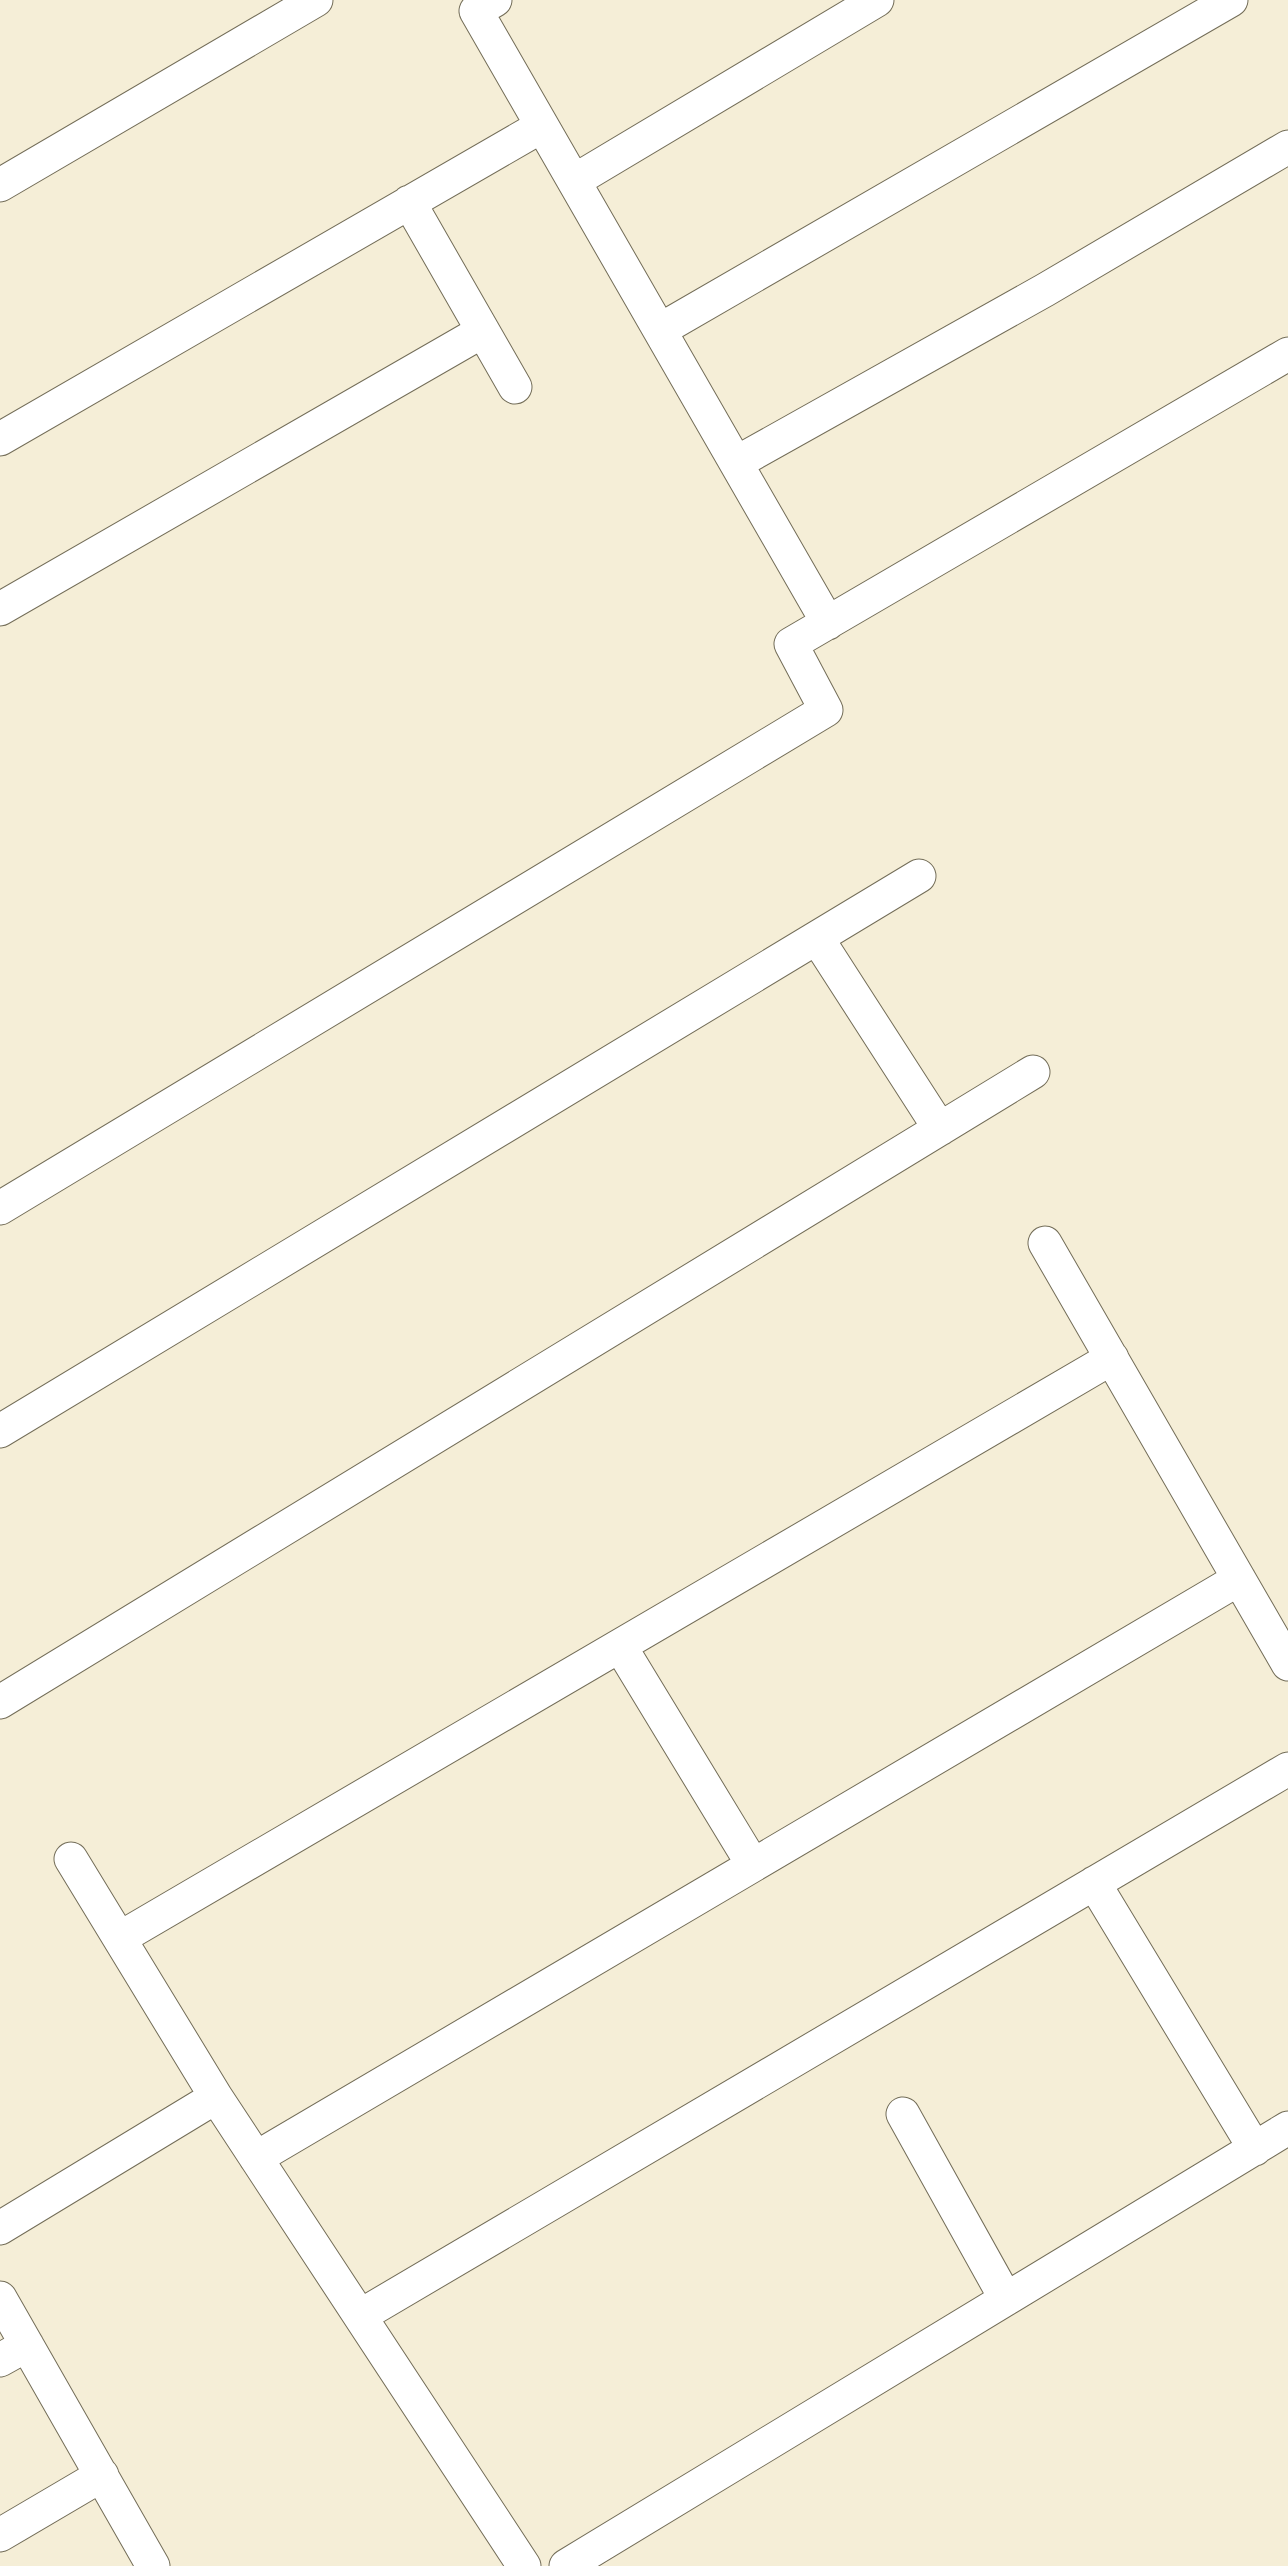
<svg xmlns="http://www.w3.org/2000/svg" width="1288" height="2566" font-family="'Source Sans 3',sans-serif">
  <style>
    .lines { fill: none; stroke-linecap: round; stroke-linejoin: round }
    .minor-casing { stroke: #736d58; stroke-width: 35 }
    .minor { stroke: #fff; stroke-width: 33 }
  </style>
  <rect width="100%" height="100%" fill="#f5eed7"/>
  <g class="lines">
    <defs>
      <path id="minor" d="M495 0 476 11 828 623
        M574 181 877 0
        M0 185 316 0
        M409 202 515 387
        M660 330 1231 0
        M0 439 542 126
        M736 463 1045 290 1288 147
        M0 609 483 331
        M817 938 940 1129
        M0 1208 826 710 791 644 1288 354
        M1045 1243 1288 1664
        M0 1431 919 876
        M620 1646 753 1865
        M0 1702 1033 1072
        M71 1859 216 2097 524 2566
        M1094 1883 1255 2149
        M120 1938 1112 1358
        M903 2114 1006 2299
        M256 2158 1239 1579
        M0 2228 216 2097
        M0 2298 153 2566
        M360 2316 1288 1769
        M0 2360 27 2345
        M0 2535 102 2475
        M566 2566 1288 2128"/>
    </defs>
    <!-- minor casing -->
    <use href="#minor" class="minor-casing"/>
    <!-- minor -->
    <use href="#minor" class="minor"/>
  </g>
</svg>
